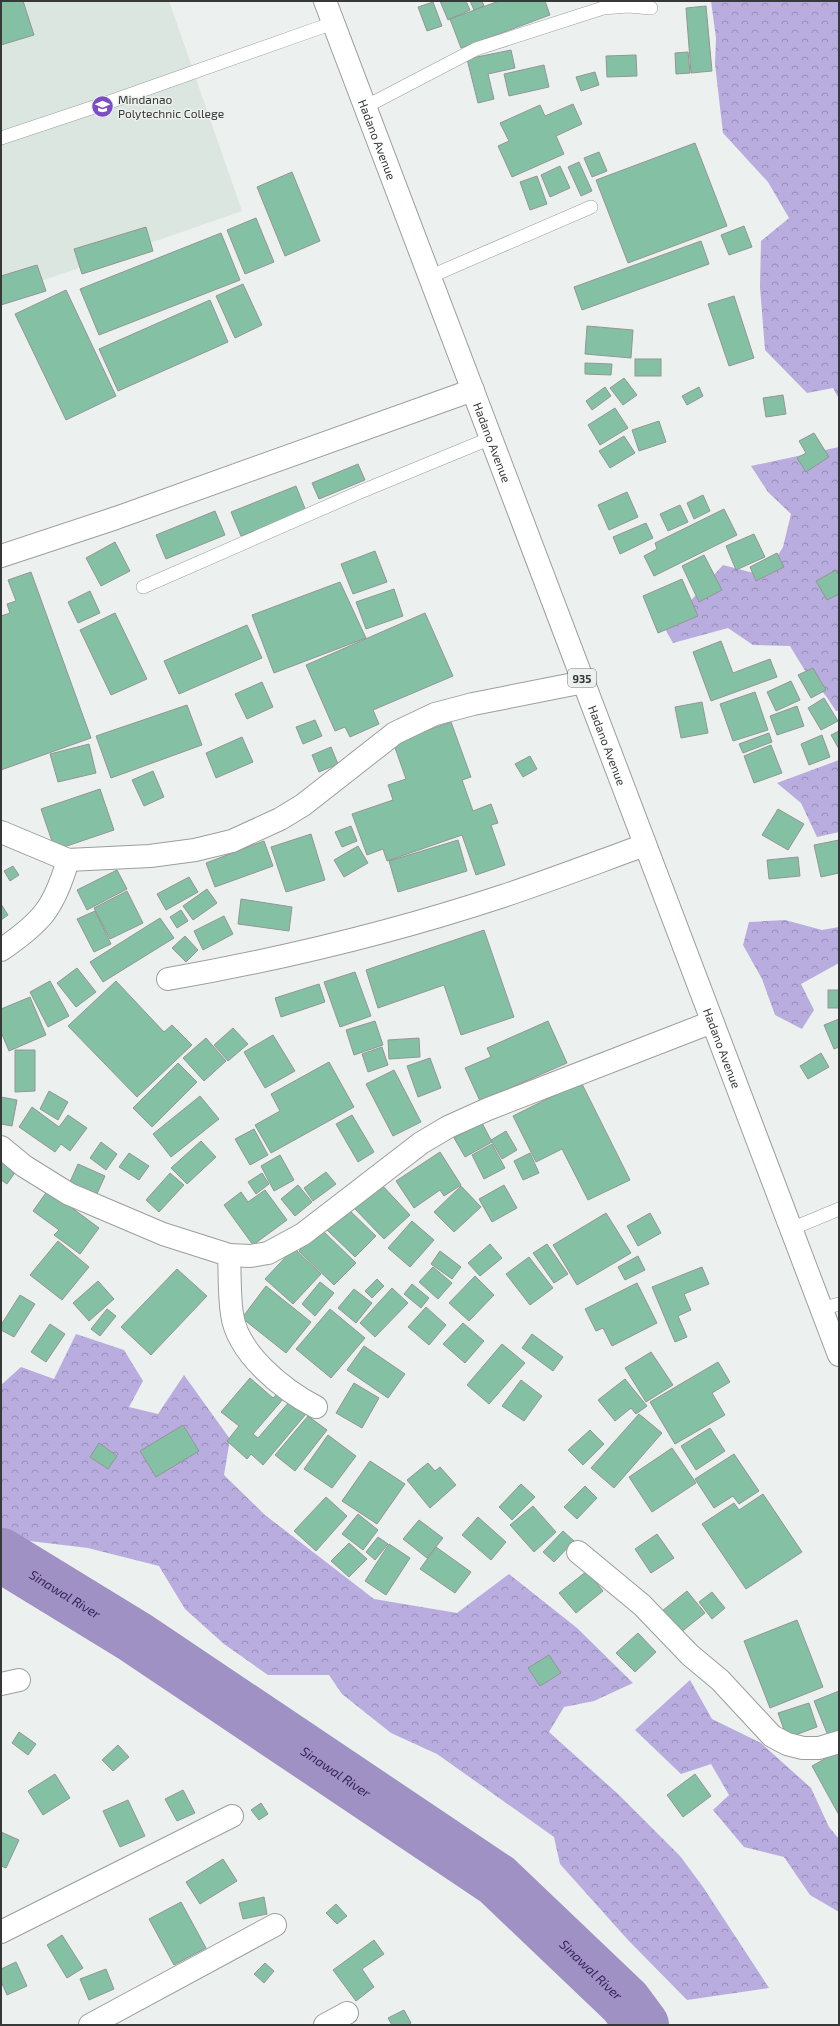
<svg xmlns="http://www.w3.org/2000/svg" width="840" height="2026" font-family="'Exo 2',sans-serif">
<defs>
<pattern id="forest-crowns" width="20" height="18" patternUnits="userSpaceOnUse"><rect width="20" height="18" fill="#b9acdf"/><path d="M2 6a3 3 0 1 1 6 0M12 15a3 3 0 1 1 6 0" fill="none" stroke="#978db6"/></pattern>
</defs>
<rect width="100%" height="100%" fill="#ecf0ee"/>
<polygon fill="#dbe6e1" points="1,1 169,1 242,211 1,295"/>
<g fill="url(#forest-crowns)">
<polygon points="711,1 839,1 839,399 833,388 807,393 765,350 760,287 761,241 789,218 768,182 723,133 715,64 716,38"/>
<polygon points="839,447 839,711 836,711 826,696 807,674 790,646 753,645 728,628 673,643 665,629 723,565 765,576 783,547 791,514 768,492 751,466"/>
<polygon points="839,760 839,832 817,837 801,803 777,783"/>
<polygon points="785,920 822,930 839,927 839,963 801,984 814,1010 802,1029 775,1015 762,979 743,945 749,922"/>
<polygon points="76,1334 124,1350 143,1381 129,1407 158,1414 184,1375 230,1439 224,1475 265,1515 374,1599 457,1613 509,1574 577,1628 633,1683 594,1701 564,1707 549,1732 618,1794 680,1856 703,1887 769,1988 687,2000 628,1940 560,1864 554,1837 437,1754 391,1733 342,1694 329,1675 268,1675 224,1644 185,1609 159,1566 88,1548 13,1539 1,1532 1,1385 21,1367 54,1379"/>
<polygon points="690,1680 712,1719 761,1743 811,1788 829,1827 839,1839 839,1912 810,1895 784,1857 744,1847 713,1810 729,1795 711,1764 681,1774 635,1730"/>
</g>
<g fill="none" stroke-linecap="round" stroke-linejoin="round">
<path stroke="#9f91c3" stroke-width="54" id="s1" d="M 1,1555 L 135,1637 L 497,1880 L 625,2002 L 642,2025"/>
</g>
<g fill="#84c0a4" stroke="#939695">
<polygon points="1,1 23,1 34,35 1,45"/>
<polygon points="440,1 466,1 470,10 448,20"/>
<polygon points="470,1 482,1 484,6 474,10"/>
<polygon points="499,1 545,1 550,15 461,48 450,19"/>
<polygon points="433,2 442,26 427,31 418,7"/>
<polygon points="706,6 712,71 691,73 686,8"/>
<polygon points="511,50 515,68 488,74 494,99 478,103 467,59"/>
<polygon points="688,52 690,73 676,74 675,53"/>
<polygon points="636,55 637,76 607,77 606,56"/>
<polygon points="544,65 549,87 509,96 504,74"/>
<polygon points="595,72 599,85 581,91 576,77"/>
<polygon points="573,104 582,124 556,136 564,154 512,177 498,146 509,141 500,123 540,105 545,116"/>
<polygon points="695,143 727,226 628,263 596,180"/>
<polygon points="599,152 607,171 592,177 584,158"/>
<polygon points="579,162 592,191 581,196 568,167"/>
<polygon points="560,166 570,188 550,197 541,175"/>
<polygon points="292,172 320,241 285,256 257,187"/>
<polygon points="537,176 547,204 530,210 520,182"/>
<polygon points="256,218 274,262 245,274 227,230"/>
<polygon points="744,226 752,247 729,255 721,235"/>
<polygon points="146,227 153,251 82,274 74,249"/>
<polygon points="221,233 240,280 99,335 80,289"/>
<polygon points="701,241 709,264 582,310 574,287"/>
<polygon points="37,265 46,291 1,305 1,276"/>
<polygon points="243,284 262,325 235,338 216,296"/>
<polygon points="66,290 116,396 66,420 15,314"/>
<polygon points="734,296 754,358 729,366 708,304"/>
<polygon points="210,300 228,342 118,391 99,349"/>
<polygon points="587,326 633,330 631,358 585,354"/>
<rect x="635" y="359" width="26" height="17"/>
<polygon points="585,363 612,364 611,375 585,374"/>
<polygon points="624,378 637,395 623,405 610,388"/>
<polygon points="605,387 611,396 592,410 586,401"/>
<polygon points="699,387 703,396 687,405 682,396"/>
<polygon points="783,395 786,414 766,417 763,398"/>
<polygon points="615,408 628,428 600,445 588,425"/>
<polygon points="659,421 666,442 639,451 632,430"/>
<polygon points="814,433 829,457 806,472 797,458 806,453 799,441"/>
<polygon points="624,436 635,453 610,468 599,451"/>
<polygon points="358,464 365,480 319,499 312,483"/>
<polygon points="296,486 306,511 241,536 231,512"/>
<polygon points="627,492 638,517 609,530 598,505"/>
<polygon points="703,495 710,511 694,519 687,503"/>
<polygon points="680,505 688,522 668,531 660,514"/>
<polygon points="724,509 737,535 654,576 644,556 657,549 655,543"/>
<polygon points="215,511 225,535 166,559 156,535"/>
<polygon points="646,523 653,538 620,554 613,537"/>
<polygon points="754,534 765,557 736,570 726,546"/>
<polygon points="115,542 130,571 101,586 86,558"/>
<polygon points="375,551 387,582 353,594 341,564"/>
<polygon points="777,553 784,567 756,581 750,567"/>
<polygon points="704,555 722,590 699,602 682,566"/>
<polygon points="836,570 839,575 839,594 827,600 816,581"/>
<polygon points="31,572 91,738 1,770 1,616 10,613 7,604 16,601 8,580"/>
<polygon points="682,579 698,616 658,633 643,596"/>
<polygon points="340,582 366,638 274,673 252,615"/>
<polygon points="394,589 403,616 366,629 356,602"/>
<polygon points="90,591 100,613 78,623 68,602"/>
<polygon points="115,613 147,679 111,695 80,630"/>
<polygon points="425,613 453,676 373,710 379,724 350,737 345,727 335,731 306,665"/>
<polygon points="247,625 262,658 179,694 164,661"/>
<polygon points="721,641 733,673 770,659 777,677 711,701 693,652"/>
<polygon points="813,668 826,690 811,698 798,675"/>
<polygon points="791,681 800,700 776,711 767,692"/>
<polygon points="262,682 273,707 247,719 235,694"/>
<polygon points="755,692 768,730 733,741 720,704"/>
<polygon points="824,698 838,721 821,730 808,708"/>
<polygon points="702,702 708,733 681,738 675,707"/>
<polygon points="187,705 202,745 111,778 96,736"/>
<polygon points="797,706 804,726 777,735 770,716"/>
<polygon points="315,720 322,736 303,744 296,727"/>
<polygon points="451,722 471,777 462,780 473,811 491,804 498,823 491,825 505,865 476,875 462,835 387,861 383,849 367,855 352,814 393,800 388,785 406,779 393,742"/>
<polygon points="839,731 839,749 831,735"/>
<polygon points="769,733 772,742 743,753 739,744"/>
<polygon points="822,735 830,757 809,765 801,744"/>
<polygon points="242,737 253,762 216,778 206,753"/>
<polygon points="89,744 96,773 58,782 50,754"/>
<polygon points="771,745 782,773 754,783 744,756"/>
<polygon points="331,747 338,764 319,772 312,755"/>
<polygon points="530,756 537,769 523,777 515,764"/>
<polygon points="153,771 164,797 144,806 132,780"/>
<polygon points="100,789 114,830 55,850 41,809"/>
<polygon points="778,809 804,824 788,850 762,835"/>
<polygon points="351,826 357,841 342,847 335,832"/>
<polygon points="311,834 325,880 286,892 271,847"/>
<polygon points="458,840 467,871 398,892 389,861"/>
<polygon points="839,840 839,873 821,877 814,845"/>
<polygon points="264,841 273,866 215,887 206,863"/>
<polygon points="358,846 368,863 344,877 334,860"/>
<polygon points="798,857 800,876 769,879 767,860"/>
<polygon points="13,866 19,875 10,881 4,871"/>
<polygon points="117,870 127,889 87,910 77,890"/>
<polygon points="189,877 198,892 166,910 157,894"/>
<polygon points="207,889 217,903 193,920 183,906"/>
<polygon points="127,891 143,923 110,939 94,908"/>
<polygon points="241,899 292,907 289,931 238,924"/>
<polygon points="1,904 8,915 1,920"/>
<polygon points="181,910 188,921 177,928 170,917"/>
<polygon points="95,911 111,944 94,952 77,919"/>
<polygon points="224,916 233,934 203,950 194,931"/>
<polygon points="160,918 174,938 103,982 90,962"/>
<polygon points="484,930 514,1017 461,1035 444,985 378,1008 366,970"/>
<polygon points="185,936 198,950 186,962 172,948"/>
<polygon points="77,968 96,992 76,1007 57,983"/>
<polygon points="355,972 371,1016 340,1027 324,982"/>
<polygon points="50,981 69,1016 48,1027 30,992"/>
<polygon points="116,981 164,1032 172,1025 192,1045 137,1097 68,1026"/>
<polygon points="319,984 325,1002 281,1017 275,998"/>
<rect x="828" y="990" width="11" height="18"/>
<polygon points="30,997 46,1035 9,1051 1,1032 1,1009"/>
<polygon points="839,1019 839,1047 834,1049 824,1025"/>
<polygon points="375,1021 383,1045 354,1055 346,1030"/>
<polygon points="548,1021 567,1063 480,1101 465,1068 491,1057 487,1048"/>
<polygon points="233,1028 248,1044 228,1061 214,1045"/>
<polygon points="273,1035 295,1071 265,1088 244,1052"/>
<polygon points="206,1038 226,1061 204,1081 183,1058"/>
<polygon points="419,1038 420,1057 389,1059 388,1040"/>
<polygon points="382,1047 388,1065 368,1072 362,1054"/>
<polygon points="15,1050 35,1050 35,1091 15,1092"/>
<polygon points="821,1053 829,1067 808,1079 800,1066"/>
<polygon points="430,1058 441,1088 418,1097 407,1066"/>
<polygon points="329,1062 354,1107 271,1153 255,1125 280,1111 271,1094"/>
<polygon points="178,1063 197,1082 152,1127 133,1108"/>
<polygon points="394,1070 421,1122 393,1136 366,1084"/>
<polygon points="581,1082 630,1180 588,1200 562,1149 536,1162 513,1116"/>
<polygon points="49,1091 68,1102 58,1120 40,1109"/>
<polygon points="200,1096 219,1119 171,1157 153,1134"/>
<polygon points="1,1097 17,1100 12,1126 1,1124"/>
<polygon points="32,1107 59,1127 68,1115 87,1128 70,1151 61,1144 55,1152 19,1127"/>
<polygon points="352,1115 374,1152 358,1162 336,1124"/>
<polygon points="482,1123 492,1142 465,1157 454,1138"/>
<polygon points="254,1129 268,1155 250,1165 235,1139"/>
<polygon points="506,1131 517,1150 502,1159 491,1140"/>
<polygon points="201,1141 216,1157 187,1184 171,1168"/>
<polygon points="101,1142 117,1154 106,1170 90,1158"/>
<polygon points="492,1144 505,1168 484,1179 472,1155"/>
<polygon points="440,1152 461,1185 444,1196 440,1190 414,1208 396,1181"/>
<polygon points="129,1153 149,1166 139,1180 119,1167"/>
<polygon points="530,1153 539,1173 523,1180 514,1161"/>
<polygon points="280,1155 294,1180 274,1191 261,1166"/>
<polygon points="1,1156 18,1168 7,1184 1,1180"/>
<polygon points="78,1164 105,1176 96,1196 69,1184"/>
<polygon points="326,1172 336,1184 313,1201 304,1188"/>
<polygon points="170,1173 184,1185 159,1212 146,1200"/>
<polygon points="262,1173 269,1184 256,1194 248,1182"/>
<polygon points="380,1183 410,1215 384,1239 354,1208"/>
<polygon points="298,1185 312,1202 295,1216 281,1199"/>
<polygon points="504,1185 517,1208 492,1222 479,1199"/>
<polygon points="461,1186 481,1207 454,1232 434,1212"/>
<polygon points="48,1190 99,1228 80,1254 54,1235 59,1230 33,1211"/>
<polygon points="265,1190 287,1220 253,1245 224,1205 241,1192 248,1202"/>
<polygon points="347,1208 376,1236 355,1257 326,1229"/>
<polygon points="606,1213 631,1253 577,1285 553,1245"/>
<polygon points="650,1213 661,1233 638,1246 627,1226"/>
<polygon points="412,1221 434,1240 410,1267 388,1248"/>
<polygon points="320,1228 356,1263 334,1285 299,1251"/>
<polygon points="58,1241 89,1267 62,1300 30,1275"/>
<polygon points="490,1244 502,1258 480,1276 468,1263"/>
<polygon points="547,1244 568,1274 554,1283 533,1253"/>
<polygon points="294,1248 321,1274 293,1304 265,1279"/>
<polygon points="440,1251 461,1267 452,1279 431,1264"/>
<polygon points="638,1256 645,1270 625,1280 618,1267"/>
<polygon points="529,1257 553,1288 530,1305 506,1274"/>
<polygon points="433,1267 452,1283 438,1299 419,1282"/>
<polygon points="702,1267 709,1284 684,1294 691,1310 678,1316 687,1337 675,1342 652,1287"/>
<polygon points="177,1269 207,1296 151,1355 121,1327"/>
<polygon points="475,1276 494,1295 469,1321 449,1303"/>
<polygon points="377,1279 384,1286 372,1298 365,1291"/>
<polygon points="98,1281 114,1299 89,1321 73,1303"/>
<polygon points="320,1282 334,1293 315,1316 302,1304"/>
<polygon points="637,1283 657,1323 612,1346 603,1328 596,1331 585,1309"/>
<polygon points="412,1284 429,1298 421,1308 404,1294"/>
<polygon points="266,1286 311,1322 286,1353 242,1318"/>
<polygon points="392,1288 408,1303 375,1337 360,1323"/>
<polygon points="354,1289 372,1303 356,1323 338,1308"/>
<polygon points="20,1295 35,1304 14,1337 1,1330 1,1325"/>
<polygon points="426,1307 446,1325 429,1345 408,1327"/>
<polygon points="107,1309 116,1316 100,1336 91,1329"/>
<polygon points="330,1309 365,1338 331,1378 296,1349"/>
<polygon points="463,1323 484,1341 465,1363 443,1344"/>
<polygon points="50,1324 65,1334 46,1362 31,1352"/>
<polygon points="532,1334 563,1357 553,1371 522,1348"/>
<polygon points="502,1344 525,1363 489,1404 467,1385"/>
<polygon points="364,1346 405,1374 388,1398 347,1370"/>
<polygon points="651,1352 673,1385 646,1402 625,1368"/>
<polygon points="718,1362 730,1382 712,1393 725,1415 675,1444 650,1402"/>
<polygon points="250,1378 273,1398 278,1393 284,1398 253,1434 258,1438 290,1401 306,1414 263,1465 251,1454 247,1459 227,1441 239,1426 221,1412"/>
<polygon points="625,1379 647,1406 636,1414 631,1408 615,1421 598,1400"/>
<polygon points="521,1380 542,1396 524,1421 502,1406"/>
<polygon points="354,1383 379,1398 362,1428 336,1413"/>
<polygon points="639,1414 662,1433 614,1488 591,1468"/>
<polygon points="308,1416 327,1430 295,1471 275,1455"/>
<polygon points="183,1425 199,1451 156,1477 140,1451"/>
<polygon points="710,1428 725,1451 696,1470 681,1446"/>
<polygon points="590,1430 604,1444 583,1465 568,1450"/>
<polygon points="328,1435 356,1456 332,1488 304,1469"/>
<polygon points="99,1443 117,1456 108,1469 90,1457"/>
<polygon points="672,1448 696,1483 652,1512 629,1477"/>
<polygon points="734,1454 759,1491 739,1504 733,1496 714,1508 695,1479"/>
<polygon points="370,1461 405,1484 377,1524 342,1501"/>
<polygon points="428,1463 435,1471 440,1467 456,1485 430,1508 407,1480"/>
<polygon points="521,1484 535,1497 512,1520 499,1507"/>
<polygon points="585,1486 597,1498 577,1519 564,1507"/>
<polygon points="763,1494 802,1552 746,1589 702,1524 734,1503 739,1510"/>
<polygon points="326,1497 347,1516 316,1551 294,1531"/>
<polygon points="533,1506 556,1532 534,1552 510,1525"/>
<polygon points="358,1514 378,1530 363,1550 342,1534"/>
<polygon points="478,1517 506,1542 491,1560 462,1535"/>
<polygon points="419,1520 443,1538 427,1558 403,1539"/>
<polygon points="563,1531 574,1541 554,1562 543,1552"/>
<polygon points="657,1534 674,1558 651,1573 635,1549"/>
<polygon points="378,1537 388,1544 375,1560 366,1552"/>
<polygon points="349,1543 367,1559 349,1577 331,1561"/>
<polygon points="389,1544 410,1558 386,1595 365,1581"/>
<polygon points="436,1547 471,1572 455,1593 420,1569"/>
<polygon points="587,1571 603,1591 576,1613 559,1593"/>
<polygon points="687,1591 705,1613 675,1637 657,1615"/>
<polygon points="712,1592 725,1608 712,1619 699,1602"/>
<polygon points="797,1620 823,1687 770,1708 744,1641"/>
<polygon points="638,1633 656,1652 635,1672 616,1653"/>
<polygon points="549,1655 561,1673 540,1686 528,1668"/>
<polygon points="839,1691 839,1734 829,1738 814,1701"/>
<polygon points="809,1703 817,1727 787,1738 778,1713"/>
<polygon points="19,1732 36,1744 28,1755 12,1743"/>
<polygon points="118,1745 129,1757 113,1771 102,1760"/>
<polygon points="839,1751 839,1815 812,1766"/>
<polygon points="55,1774 70,1798 43,1815 28,1791"/>
<polygon points="695,1774 711,1796 683,1817 667,1795"/>
<polygon points="183,1790 195,1813 177,1821 165,1799"/>
<polygon points="128,1800 145,1836 120,1847 103,1811"/>
<polygon points="261,1803 268,1814 259,1820 251,1810"/>
<polygon points="1,1832 19,1840 6,1868 1,1866"/>
<polygon points="223,1859 237,1881 200,1904 186,1882"/>
<polygon points="264,1897 267,1914 243,1919 239,1903"/>
<polygon points="181,1902 206,1948 174,1965 149,1919"/>
<polygon points="336,1904 347,1916 337,1924 326,1913"/>
<polygon points="62,1935 83,1968 67,1978 47,1945"/>
<polygon points="374,1940 384,1954 362,1969 374,1987 356,2001 333,1970"/>
<polygon points="16,1962 27,1986 7,1995 1,1981 1,1969"/>
<polygon points="265,1963 274,1971 264,1983 254,1974"/>
<polygon points="106,1969 114,1989 89,2000 80,1979"/>
<polygon points="404,2010 411,2023 407,2025 392,2025 388,2018"/>
</g>
<g fill="none" stroke-linecap="round" stroke-linejoin="round">
<defs>
<g id="service">
<polyline points="365,107 476,49 603,8 628,6 651,8"/>
<polyline points="1,138 115,100 333,23"/>
<polyline points="429,277 591,207"/>
<polyline points="143,587 360,492 491,438"/>
<polyline points="791,1229 839,1209"/>
<polyline points="821,1309 839,1304"/>
</g>
<g id="minor">
<polyline points="1,556 116,518 473,390"/>
<polyline points="1,832 68,860 150,856 195,850 232,841 280,819 303,805 395,733 435,714 473,704 584,682"/>
<path d="M 1,950 C 42,922 54,908 68,860"/>
<path d="M 168,979 C 282,959 394,932 503,896 C 551,880 598,862 645,845"/>
<polyline points="1,1147 24,1166 69,1194 163,1234 229,1255 250,1256 268,1253 303,1234 421,1143 448,1127 488,1109 712,1022"/>
<path d="M 229,1255 C 230,1274 229,1295 232,1314 C 237,1353 283,1390 316,1407"/>
<polyline points="578,1552 642,1605 690,1655 720,1680 772,1736 787,1744 803,1748 819,1748 839,1742"/>
<polyline points="1,1684 19,1680"/>
<polyline points="1,1932 232,1816"/>
<polyline points="90,2025 275,1925"/>
<polyline points="325,2025 347,2013"/>
</g>
<g id="primary">
<path id="s2" d="M 325,1 L 839,1355"/>
</g>
</defs>
<use href="#service" stroke="#9a9e9c" stroke-width="14"/>
<use href="#minor" stroke="#9a9e9c" stroke-width="24"/>
<use href="#primary" stroke="#9a9e9c" stroke-width="24"/>
<use href="#service" stroke="#fff" stroke-width="13"/>
<use href="#minor" stroke="#fff" stroke-width="22"/>
<use href="#primary" stroke="#fff" stroke-width="22"/>
</g>
<defs>
<symbol id="university-disc" viewBox="-11 -11 22 22"><circle r="9.5" fill="#7a4dc6" stroke="#ecf0ee"/><path d="M0-5L7-2L0 1L-7-2ZM-4 1L0 2.5L4 1V4Q0 6-4 4Z" fill="#fff"/></symbol>
</defs>
<g fill-rule="evenodd">
<use href="#university-disc" x="90" y="94" width="25" height="25"/>
</g>
<g text-anchor="middle" dominant-baseline="central" stroke-width="3" stroke-linejoin="round" paint-order="stroke">
<rect fill="#ecf0ee" stroke="#6d706f" stroke-width="1" x="568" y="669" width="28" height="18" rx="3"/>
<g font-size="11" font-weight="bold" fill="#373938">
<text x="582" y="678">935</text>
</g>
<g font-size="12" fill="#373938" stroke="#ecf0ee" text-anchor="start">
<text x="118" y="99">Mindanao<tspan x="118" dy="14">Polytechnic College</tspan></text>
</g>
<g font-size="12" fill="#373938" stroke="#ecf0ee">
<text stroke="none"><textPath href="#s2" startOffset="148">Hadano Avenue</textPath></text>
<text stroke="none"><textPath href="#s2" startOffset="472">Hadano Avenue</textPath></text>
<text stroke="none"><textPath href="#s2" startOffset="796">Hadano Avenue</textPath></text>
<text stroke="none"><textPath href="#s2" startOffset="1120">Hadano Avenue</textPath></text>
</g>
<g font-size="13" font-style="italic" fill="#37215d" stroke="#ecf0ee">
<text stroke="none"><textPath href="#s1" startOffset="75">Sinawal River</textPath></text>
<text stroke="none"><textPath href="#s1" startOffset="399">Sinawal River</textPath></text>
<text stroke="none"><textPath href="#s1" startOffset="723">Sinawal River</textPath></text>
</g>
</g>
<rect width="840" height="2026" fill="none" stroke="#373938" stroke-width="4"/>
</svg>
